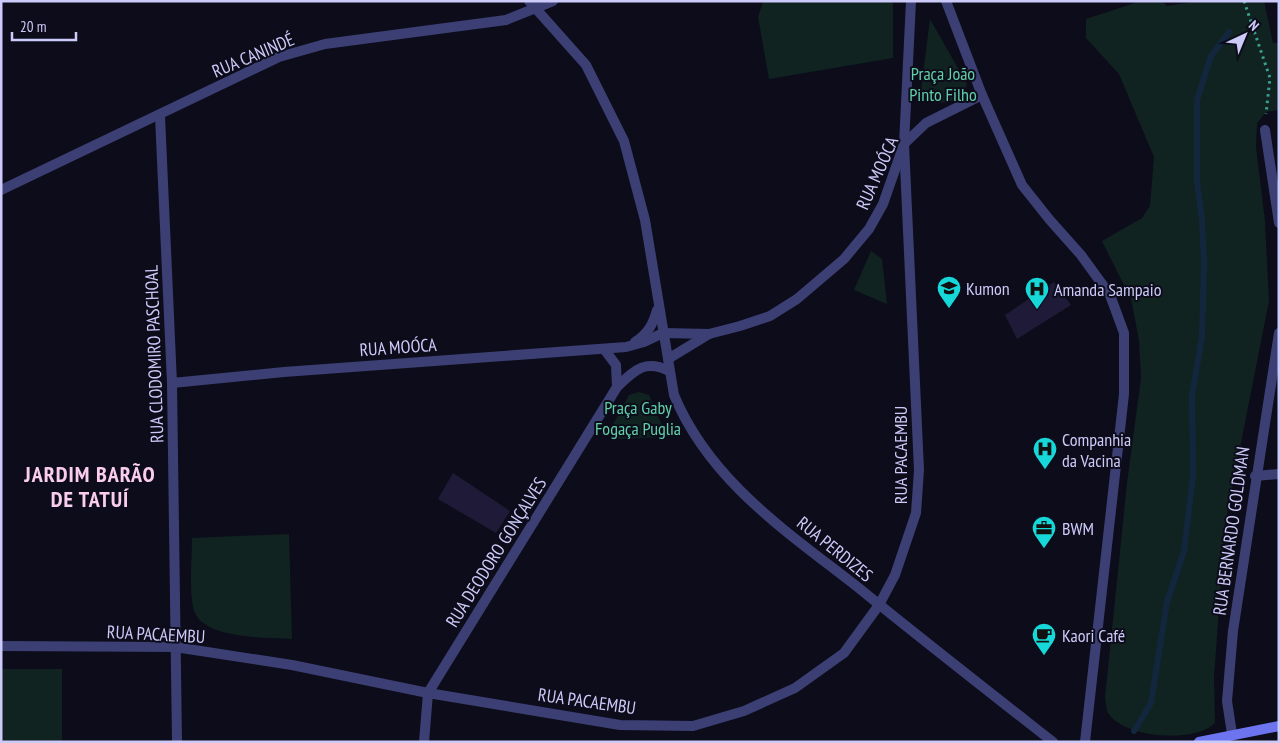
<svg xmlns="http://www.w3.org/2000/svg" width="1280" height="743" font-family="'PT Sans Narrow',sans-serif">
<rect width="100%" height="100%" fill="#0d0c1a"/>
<g fill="#102320">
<polygon points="763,1 893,1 893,58 769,79 758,17"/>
<path d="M 1141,1 L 1162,1 L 1167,6 L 1199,1 L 1264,1 L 1273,43 L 1279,43 L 1279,110 L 1266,112 L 1257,123 L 1256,147 L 1265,221 L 1269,301 L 1225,524 L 1214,677 L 1215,723 C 1196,743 1125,739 1108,713 C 1106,709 1106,702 1105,698 L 1127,483 L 1141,378 L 1139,340 L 1131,299 L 1102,241 L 1142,218 L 1150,206 L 1154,157 L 1119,74 L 1086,38 L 1086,19 Z"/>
<path d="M 930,19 L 967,84 L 962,97 C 946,104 937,105 920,98 Z"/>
<polygon points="871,251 882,259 887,304 854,290"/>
<polygon points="639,392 649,395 667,437 614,439 611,435 611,428 629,395"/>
<path d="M 289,534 L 292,639 C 266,637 199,640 193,607 C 189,585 192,560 192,538 Z"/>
<rect x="1" y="669" width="61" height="72"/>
</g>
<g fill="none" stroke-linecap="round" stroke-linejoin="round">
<polyline stroke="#12273d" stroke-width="6" points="1134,731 1151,703 1167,602 1184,551 1193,477 1192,395 1202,337 1204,263 1202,220 1197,182 1197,100 1211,56 1229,32"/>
</g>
<g fill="#1e1a38">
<polygon points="1054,282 1071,305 1017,339 1005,315"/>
<polygon points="453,473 510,511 496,533 438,499"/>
</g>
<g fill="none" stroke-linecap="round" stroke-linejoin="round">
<polyline stroke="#38a090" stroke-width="3" stroke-dasharray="2.5 4" stroke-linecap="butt" points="1244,1 1270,78 1266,114"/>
<g stroke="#3c3f74" stroke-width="10">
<path d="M 529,1 L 586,65 L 624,141 L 645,220 L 674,395 C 710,482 789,533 860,589 C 924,641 988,691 1053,742"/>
<polyline points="946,1 982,95 1022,185 1049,219 1081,255 1110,295 1124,333 1124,394 1085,742"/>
<polyline points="160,116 172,383 177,742"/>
<polyline points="1265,130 1279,223"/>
<polyline points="1,190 279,57 325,44 506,20 553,1"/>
<path d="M 635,342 C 648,334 653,324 657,310"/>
<polyline points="604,349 616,365 617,387"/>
<polyline points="668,359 709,334"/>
<polyline points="172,383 284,372 626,347 644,342 663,333 709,334 740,326 770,316 797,299 844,259 869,229 883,204 904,144 926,123 982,95"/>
<polyline points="1255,476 1279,474"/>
<polyline points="1,646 175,647 292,665 428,693 620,725 693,726 744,711 795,688 844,653 879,605 895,575 916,513 919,470 904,144 911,1"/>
<polyline points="1232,734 1227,701 1233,631 1279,333"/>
<path d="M 424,742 L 428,693 L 617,387 C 635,370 645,359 669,371"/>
</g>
<polyline stroke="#6c75ef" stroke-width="10" points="1199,742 1279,726"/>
</g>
<defs>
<symbol id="school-pin" viewBox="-11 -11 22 30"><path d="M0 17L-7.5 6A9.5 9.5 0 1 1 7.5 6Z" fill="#17d8d9" stroke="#0d0c1a"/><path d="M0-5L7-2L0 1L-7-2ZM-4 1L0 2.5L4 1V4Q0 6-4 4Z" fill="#111"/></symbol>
<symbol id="hospital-pin" viewBox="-11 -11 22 30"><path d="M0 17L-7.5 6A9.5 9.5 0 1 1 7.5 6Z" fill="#17d8d9" stroke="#0d0c1a"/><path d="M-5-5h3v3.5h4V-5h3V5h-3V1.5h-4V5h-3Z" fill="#111"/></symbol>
<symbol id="office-pin" viewBox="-11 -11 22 30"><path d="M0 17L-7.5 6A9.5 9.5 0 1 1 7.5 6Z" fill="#17d8d9" stroke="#0d0c1a"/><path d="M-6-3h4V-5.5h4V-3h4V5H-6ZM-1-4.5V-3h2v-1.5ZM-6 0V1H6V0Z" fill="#111"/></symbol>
<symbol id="cafe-pin" viewBox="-11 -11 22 30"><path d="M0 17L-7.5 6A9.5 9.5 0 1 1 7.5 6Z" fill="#17d8d9" stroke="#0d0c1a"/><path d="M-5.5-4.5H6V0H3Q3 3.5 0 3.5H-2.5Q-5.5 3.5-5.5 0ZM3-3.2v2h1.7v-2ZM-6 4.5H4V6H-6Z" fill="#111"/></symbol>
</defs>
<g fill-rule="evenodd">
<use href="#school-pin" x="935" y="274" width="28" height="38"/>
<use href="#hospital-pin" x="1023" y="275" width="28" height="38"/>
<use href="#hospital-pin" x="1031" y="435" width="28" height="38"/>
<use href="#office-pin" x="1030" y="514" width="28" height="38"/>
<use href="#cafe-pin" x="1030" y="621" width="28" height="38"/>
</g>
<g text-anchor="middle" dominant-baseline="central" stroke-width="4" stroke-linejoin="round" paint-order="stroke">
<g font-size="18" fill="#cbcaf9" stroke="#0d0c1a">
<text transform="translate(253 55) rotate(-23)">RUA CANINDÉ</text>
<text transform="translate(877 173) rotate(-66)">RUA MOÓCA</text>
<text transform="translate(398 347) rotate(-4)">RUA MOÓCA</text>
<text transform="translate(154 354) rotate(-92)">RUA CLODOMIRO PASCHOAL</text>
<text transform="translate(900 455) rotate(-90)">RUA PACAEMBU</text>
<text transform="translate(1231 531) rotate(-82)">RUA BERNARDO GOLDMAN</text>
<text transform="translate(835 549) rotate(39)">RUA PERDIZES</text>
<text transform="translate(496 552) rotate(-58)">RUA DEODORO GONÇALVES</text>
<text transform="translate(156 634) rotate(3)">RUA PACAEMBU</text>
<text transform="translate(587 701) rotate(8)">RUA PACAEMBU</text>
</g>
<g font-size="18" fill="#60d0a9" stroke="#0d0c1a">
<text x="943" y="73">Praça João<tspan x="943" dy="21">Pinto Filho</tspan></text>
<text x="638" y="407">Praça Gaby<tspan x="638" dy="21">Fogaça Puglia</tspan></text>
</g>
<g font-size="18" fill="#cbcaf9" stroke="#0d0c1a" text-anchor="start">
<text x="966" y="288">Kumon</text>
<text x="1054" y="289">Amanda Sampaio</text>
<text x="1062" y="439">Companhia<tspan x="1062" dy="21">da Vacina</tspan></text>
<text x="1062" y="528">BWM</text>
<text x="1062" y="635">Kaori Café</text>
</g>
<g font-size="22" font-weight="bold" letter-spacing="1" fill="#facced" stroke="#0d0c1a">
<text x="90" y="474">JARDIM BARÃO<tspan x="90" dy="25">DE TATUÍ</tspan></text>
</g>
</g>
<rect width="1280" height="743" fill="none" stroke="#cbcaf9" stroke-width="5"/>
<g transform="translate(1245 35) rotate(44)" stroke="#0d0c1a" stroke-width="4" paint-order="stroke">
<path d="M0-4L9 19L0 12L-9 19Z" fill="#cbcaf9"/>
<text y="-8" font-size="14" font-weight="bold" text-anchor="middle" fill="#cbcaf9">N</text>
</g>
<path d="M12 32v8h64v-8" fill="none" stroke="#cbcaf9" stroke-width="2.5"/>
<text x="20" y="32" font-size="15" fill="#cbcaf9" stroke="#0d0c1a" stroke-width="4" paint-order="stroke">20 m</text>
</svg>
